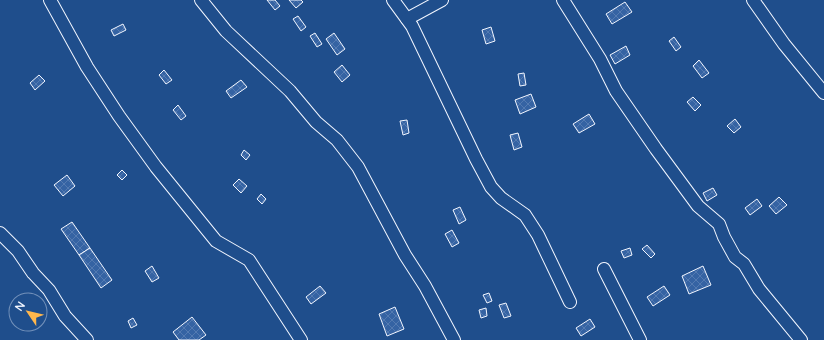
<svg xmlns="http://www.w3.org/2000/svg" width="824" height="340" font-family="Lato,sans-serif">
<defs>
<pattern id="building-cross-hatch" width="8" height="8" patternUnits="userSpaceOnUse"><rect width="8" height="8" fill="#3563a3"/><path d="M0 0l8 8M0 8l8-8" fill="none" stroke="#537ab1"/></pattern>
</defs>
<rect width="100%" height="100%" fill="#1f4e8c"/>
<g fill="url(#building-cross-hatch)" stroke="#f2f6ff">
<polygon points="267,0 275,0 280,6 275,10"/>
<polygon points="289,0 301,0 303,2 296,8"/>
<polygon points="625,2 632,12 612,24 606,14"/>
<polygon points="298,16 306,27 301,31 293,19"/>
<polygon points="123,24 126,30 114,36 111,30"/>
<polygon points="491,27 495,41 486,44 482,30"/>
<polygon points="315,33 322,44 317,47 310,36"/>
<polygon points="334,33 345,49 337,55 326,39"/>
<polygon points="674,37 681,47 676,51 669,41"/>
<polygon points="626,46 630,55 615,64 610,55"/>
<polygon points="699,60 709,73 702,78 693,66"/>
<polygon points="342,65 350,75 342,82 334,72"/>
<polygon points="164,70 172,80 166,84 159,75"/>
<polygon points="524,73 526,85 520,86 518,74"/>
<polygon points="39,75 45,81 35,90 30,83"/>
<polygon points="241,80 247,87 231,98 226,91"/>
<polygon points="531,94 536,107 520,114 515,100"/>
<polygon points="693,97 701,105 695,111 687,102"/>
<polygon points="178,105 186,116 181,120 173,110"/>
<polygon points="589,114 595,124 579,133 573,124"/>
<polygon points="735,119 741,127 734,133 727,126"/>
<polygon points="407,120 409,133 403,135 400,121"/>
<polygon points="518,133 522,147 514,150 510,135"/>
<polygon points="244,150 250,155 246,160 241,155"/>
<polygon points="122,170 127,175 122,180 117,175"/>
<polygon points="67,175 75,186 63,196 54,185"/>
<polygon points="239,179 247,186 241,193 233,185"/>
<polygon points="713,188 717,195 707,201 703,193"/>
<polygon points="261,194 266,199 262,204 257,199"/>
<polygon points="779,197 787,205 776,214 769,206"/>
<polygon points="757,199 762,206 750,215 745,208"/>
<polygon points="460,207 466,220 459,224 453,210"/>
<polygon points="72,222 90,248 79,255 61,229"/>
<polygon points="452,230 459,243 452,247 445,234"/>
<polygon points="647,245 655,254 651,258 642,249"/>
<polygon points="90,248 112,280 101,288 79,255"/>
<polygon points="630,248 632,255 624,258 621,251"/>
<polygon points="152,266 159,278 152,282 145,271"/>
<polygon points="703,266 711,285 689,294 682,276"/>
<polygon points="320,286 326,293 311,304 306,297"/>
<polygon points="664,286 670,295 653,306 647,297"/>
<polygon points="489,293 492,301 487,303 483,295"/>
<polygon points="506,303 511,316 504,318 499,305"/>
<polygon points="395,307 404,329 387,336 379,314"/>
<polygon points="486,308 487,316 481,318 479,310"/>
<polygon points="192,317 206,335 199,340 179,340 173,332"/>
<polygon points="133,318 137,325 131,328 128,321"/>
<polygon points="590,319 595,327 581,336 576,328"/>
</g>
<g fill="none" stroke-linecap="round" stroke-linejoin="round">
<defs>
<g id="minor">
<polyline points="50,0 87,67 119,116 156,167 216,241 249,260 301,340"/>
<polyline points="201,0 226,31 290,91 316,122 337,140 358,167 405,255 425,286 454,340"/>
<polyline points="393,0 412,26 476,159 491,187 501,198 525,215 538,235 570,302"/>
<polyline points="563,0 600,59 616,91 656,149 698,206 719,224 724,237 735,257 744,264 759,289 801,340"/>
<polyline points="753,0 784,44 824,93"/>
<polyline points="407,19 442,0"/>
<polyline points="0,233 18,251 33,273 49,290 65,316 87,340"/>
<polyline points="604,269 640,340"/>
</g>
</defs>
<use href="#minor" stroke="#f2f6ff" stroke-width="14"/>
<use href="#minor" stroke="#1f4e8c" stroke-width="12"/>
</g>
<g transform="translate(28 312) rotate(305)"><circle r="19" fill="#1f4e8c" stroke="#7391ba"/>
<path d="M0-3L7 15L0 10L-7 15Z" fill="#ffb74d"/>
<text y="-6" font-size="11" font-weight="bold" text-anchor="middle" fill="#f2f6ff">N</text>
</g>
</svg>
